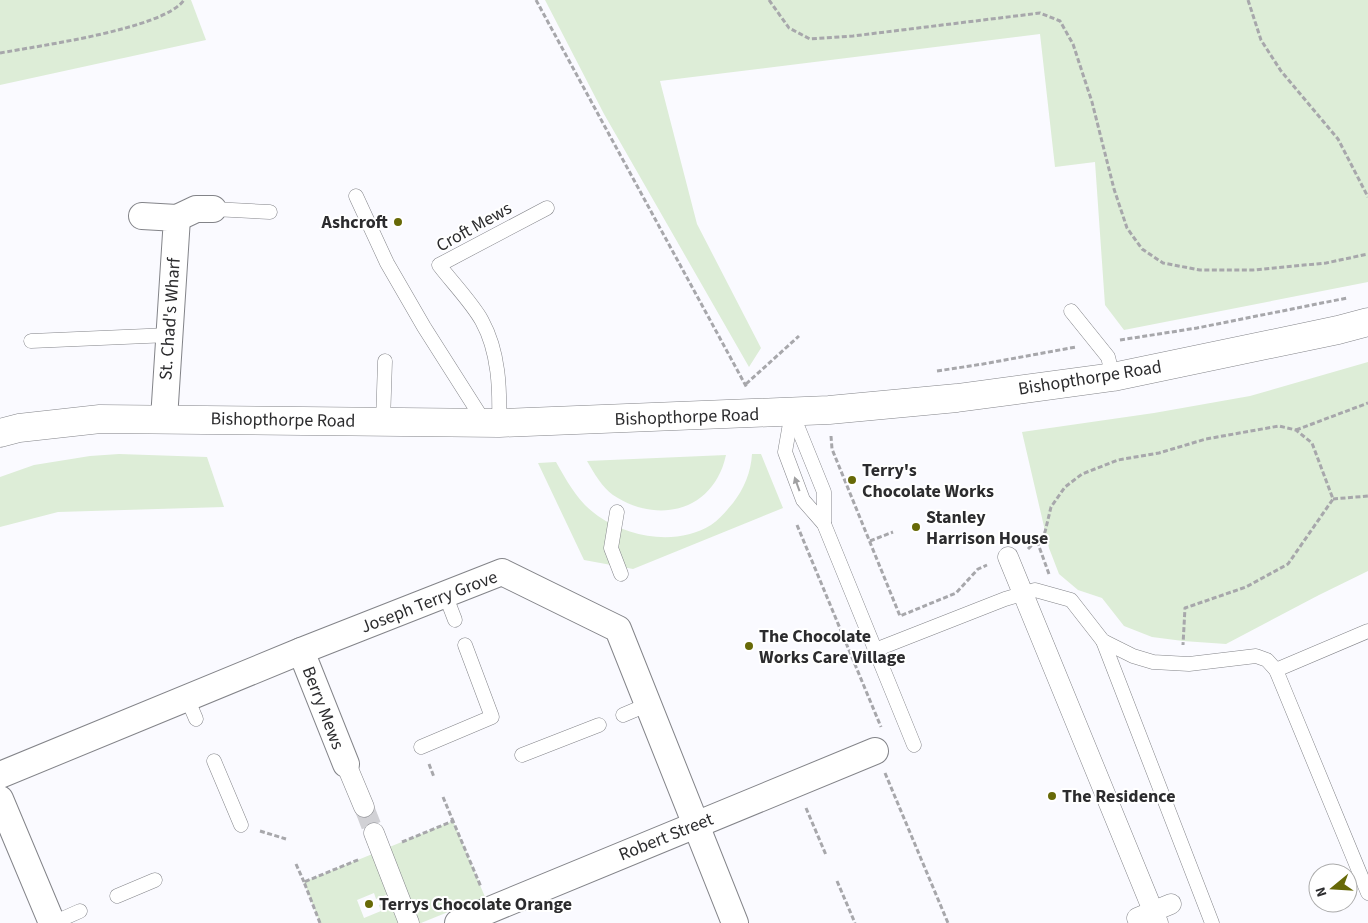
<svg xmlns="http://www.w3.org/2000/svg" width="1368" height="923" font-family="'Source Sans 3',sans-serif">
<rect width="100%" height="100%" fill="#fafaff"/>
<g fill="#ddedd7" fill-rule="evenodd">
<polygon points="0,0 191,0 206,40 0,85"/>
<polygon points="545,0 1368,0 1368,282 1124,330 1105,305 1095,162 1055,167 1040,34 660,81 697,224 761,348 749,367 604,114"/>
<polygon points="1368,362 1368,571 1319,595 1226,644 1183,641 1152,637 1124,626 1102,598 1078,590 1059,574 1049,548 1022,432 1154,413 1250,396"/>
<polygon points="119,454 207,457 224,507 58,512 0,527 0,477 34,465 90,456"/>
<path d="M 752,454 L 761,454 L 783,508 L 633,569 L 584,560 L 538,463 L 556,462 C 568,483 578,502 598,516 C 630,538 677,546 711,525 C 720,519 726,511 733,503 C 744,489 751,472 752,454 Z"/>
<path d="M 726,455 C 714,511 658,525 613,495 C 602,487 594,473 587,461 Z"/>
<path d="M 453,821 L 485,897 L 421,923 L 320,923 L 304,882 ZM 396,891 L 399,897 L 379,905 L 381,911 L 364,918 L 357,900 L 374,893 L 376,899 Z"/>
</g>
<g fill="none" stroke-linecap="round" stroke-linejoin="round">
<polyline stroke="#d1d1d5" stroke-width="20" stroke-dasharray="20 10" stroke-linecap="butt" points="364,807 374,833"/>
<defs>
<g id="service">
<polyline points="356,196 387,263 424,327 485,423"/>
<polyline points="213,209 270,212"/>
<polyline points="1071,311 1108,357 1113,377"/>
<polyline points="31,341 170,335"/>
<polyline points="792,412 785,452 803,500 824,524 914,745"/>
<polyline points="792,413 824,492 824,524"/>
<polyline points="383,422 385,361"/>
<path d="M 499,423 C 500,389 499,352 482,321 C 473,304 451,281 439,265 L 547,208"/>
<polyline points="617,512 611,548 621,574"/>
<polyline points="445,594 455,620"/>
<polyline points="1103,641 1212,923"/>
<polyline points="875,650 1005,599 1035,590 1071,600 1103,641 1133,656 1153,662 1189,664 1256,656 1267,660 1276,670 1368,893"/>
<polyline points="1276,670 1368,631"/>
<polyline points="187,698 196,719"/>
<polyline points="623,715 649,704"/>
<polyline points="421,747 492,717 465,645"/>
<polyline points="522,755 599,725"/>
<polyline points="214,761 241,825"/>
<polyline points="117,896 155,880"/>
<polyline points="53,923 80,911"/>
</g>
<g id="pedestrian">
<polyline points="1008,557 1158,923"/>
<polyline points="346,764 364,807"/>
<polyline points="374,833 409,923"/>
<polyline points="1137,918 1171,904"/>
</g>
<g id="minor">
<polyline points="142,216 177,218 164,419"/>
<polyline points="177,218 196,209 213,209"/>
<polyline points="301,651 346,764"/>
<polyline points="0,775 301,651 502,572 618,629 735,923"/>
<polyline points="0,799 52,923"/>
<polyline points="458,923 875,751"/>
</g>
<polyline id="tertiary" points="0,433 19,428 100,419 499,423 829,410 957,398 1113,377 1338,330 1368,322"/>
</defs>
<use href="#service" stroke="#838489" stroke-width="15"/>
<use href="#pedestrian" stroke="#838489" stroke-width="21"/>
<use href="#minor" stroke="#838489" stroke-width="28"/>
<use href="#tertiary" stroke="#838489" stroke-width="29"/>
<g stroke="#a7a7ab" stroke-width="3" stroke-dasharray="5 2.5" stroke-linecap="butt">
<polyline points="536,0 747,388"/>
<polyline points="769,0 789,28 810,39 853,36 1040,13 1060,21 1073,44 1092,102 1114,189 1127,228 1142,249 1163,263 1200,270 1253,270 1326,263 1368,254"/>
<polyline points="1248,0 1261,40 1281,71 1338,139 1368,197"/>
<path d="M 0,53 C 37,46 164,29 184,0"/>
<polyline points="1120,340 1197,328 1347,298"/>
<polyline points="937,371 983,364 1076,347"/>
<polyline points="746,384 799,336"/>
<polyline points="1296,430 1368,403"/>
<polyline points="831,436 832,449 900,616 956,593 978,569 987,565"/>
<polyline points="1333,499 1368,496"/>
<polyline points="797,525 881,727"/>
<polyline points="870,541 893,532"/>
<polyline points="1037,541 1049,574"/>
<polyline points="1028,549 1045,532 1051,507 1065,487 1082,474 1118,460 1159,453 1206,439 1279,426 1296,430 1312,443 1333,499 1288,564 1246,587 1185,608 1183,645"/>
<polyline points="429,764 434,777"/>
<polyline points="885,773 948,923"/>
<polyline points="443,797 453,821"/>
<polyline points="806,808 826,855"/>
<polyline points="260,831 286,839"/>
<polyline points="402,842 453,821 481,887"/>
<polyline points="296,864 304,882"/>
<polyline points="837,881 855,923"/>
<polyline points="320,923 304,882 360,859"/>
</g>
<use href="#service" stroke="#fff" stroke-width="14"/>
<use href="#pedestrian" stroke="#fff" stroke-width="20"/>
<use href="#minor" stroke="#fff" stroke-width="26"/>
<use href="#tertiary" stroke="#fff" stroke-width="28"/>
</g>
<defs><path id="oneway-solid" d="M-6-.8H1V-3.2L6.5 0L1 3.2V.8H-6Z" transform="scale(1.25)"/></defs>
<use fill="#a0a0a1" href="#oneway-solid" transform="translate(797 484) rotate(-110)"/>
<g fill="#676907" stroke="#fff" stroke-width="2">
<circle cx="398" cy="222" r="5"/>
<circle cx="852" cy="480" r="5"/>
<circle cx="916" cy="527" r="5"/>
<circle cx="749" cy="646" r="5"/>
<circle cx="1052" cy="796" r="5"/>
<circle cx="369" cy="904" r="5"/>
</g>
<g text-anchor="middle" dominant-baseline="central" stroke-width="4" stroke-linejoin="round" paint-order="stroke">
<g font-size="18" font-weight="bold" fill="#2c2c2e" stroke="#fff" text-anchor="start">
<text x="388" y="222" text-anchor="end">Ashcroft</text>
<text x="862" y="470">Terry's<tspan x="862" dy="21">Chocolate Works</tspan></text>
<text x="926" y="517">Stanley<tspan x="926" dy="21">Harrison House</tspan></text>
<text x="759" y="636">The Chocolate<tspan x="759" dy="21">Works Care Village</tspan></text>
<text x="1062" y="796">The Residence</text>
<text x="379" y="904">Terrys Chocolate Orange</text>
</g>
<g font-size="18" fill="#2c2c2e" stroke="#fff">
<text transform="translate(474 227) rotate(-29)">Croft Mews</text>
<text transform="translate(170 319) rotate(-86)">St. Chad's Wharf</text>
<text transform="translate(1090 378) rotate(-9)">Bishopthorpe Road</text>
<text transform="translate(687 417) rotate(-2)">Bishopthorpe Road</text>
<text transform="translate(283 420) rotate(1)">Bishopthorpe Road</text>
<text transform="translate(429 602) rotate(-21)">Joseph Terry Grove</text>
<text transform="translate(323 708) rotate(69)">Berry Mews</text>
<text transform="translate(666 837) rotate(-22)">Robert Street</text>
</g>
</g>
<g transform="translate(1333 888) rotate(252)"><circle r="24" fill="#ffffff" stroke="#ababab"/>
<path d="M0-4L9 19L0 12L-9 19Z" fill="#676907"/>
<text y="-8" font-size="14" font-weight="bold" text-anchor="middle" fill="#2c2c2e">N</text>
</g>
</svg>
